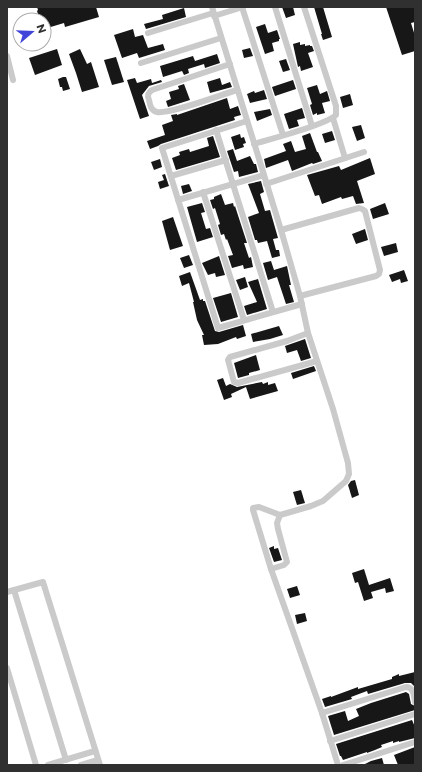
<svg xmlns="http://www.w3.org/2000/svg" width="422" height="772" font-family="Montserrat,sans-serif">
<rect width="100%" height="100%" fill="#fff"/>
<g fill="#171717">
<polygon points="37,7 96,7 99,17 65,27 64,23 44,29 44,20 42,20 41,16 39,17 37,11 38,10"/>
<polygon points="282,7 293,7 295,15 286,18"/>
<polygon points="314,7 323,7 332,37 323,40 321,34 322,34"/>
<polygon points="386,7 415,7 415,22 411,23 415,36 415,51 402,55"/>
<polygon points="184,8 186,17 146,29 144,24 163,19 162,15"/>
<polygon points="265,24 268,33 277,30 280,39 279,39 279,41 272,43 274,51 265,54 256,27"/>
<polygon points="133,29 135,37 143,35 148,48 163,44 165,50 139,58 137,53 122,58 114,35"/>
<polygon points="300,42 300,45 305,44 305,46 310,45 310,46 312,46 314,51 308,53 313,67 301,71 300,66 298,67 293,44"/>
<polygon points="250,48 253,56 244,58 242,50"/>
<polygon points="57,49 62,65 35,75 29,58"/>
<polygon points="80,49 87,64 91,62 99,87 82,92 76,73 69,54"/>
<polygon points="217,54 220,63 205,68 204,64 188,69 189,73 184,75 182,71 163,77 160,66 193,56 195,61"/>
<polygon points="116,57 124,82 112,85 104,60"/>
<polygon points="286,59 290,70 283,72 279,61"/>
<polygon points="63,77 66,77 70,89 63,91 62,87 60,87 58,79"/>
<polygon points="135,78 137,83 151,79 152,83 161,80 162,82 149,86 142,95 149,116 140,119 127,80"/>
<polygon points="220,78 222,85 230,82 232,87 210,93 207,82"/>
<polygon points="293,80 296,89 275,96 272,87"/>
<polygon points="184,84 190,100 168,107 166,101 171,99 169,92 179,89 178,86"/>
<polygon points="317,85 320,94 327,91 330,101 322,103 325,113 317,115 317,113 313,115 310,105 312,104 307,88"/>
<polygon points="264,90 267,99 250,103 247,94 254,91 255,93"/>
<polygon points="350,94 353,105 343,108 340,97"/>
<polygon points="227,98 230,109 238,106 241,115 234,117 235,120 161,144 158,146 150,149 147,141 165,135 162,125 173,121 171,115 177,114 177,115"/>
<polygon points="302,108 305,118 297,120 299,126 289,129 284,114"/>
<polygon points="270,109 272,115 257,121 254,112"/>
<polygon points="361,125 365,138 357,141 352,127"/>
<polygon points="332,131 335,140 325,143 322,134"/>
<polygon points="310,133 317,152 318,152 322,161 313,164 312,163 292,171 288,160 266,168 264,159 286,151 283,144 291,141 295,152 306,149 302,136"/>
<polygon points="240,134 241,138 244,137 246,143 243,144 244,147 235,150 231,137"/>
<polygon points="213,136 220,157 176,170 172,158 180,155 179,152 189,149 190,152 209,146 207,138"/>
<polygon points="233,149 237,161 250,156 254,164 256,164 258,172 239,177 238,171 234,172 227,151"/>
<polygon points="370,158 375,174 357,181 364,203 356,204 353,196 342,199 341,197 322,204 319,195 315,196 307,175 339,166 341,170"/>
<polygon points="160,159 162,167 154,170 151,162"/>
<polygon points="165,174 169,186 160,189 158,182 164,180 162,175"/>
<polygon points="261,181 264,192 260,194 265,211 270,210 278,238 273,239 276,250 279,250 280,256 272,258 267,241 258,243 257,240 255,240 248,217 259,213 248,184"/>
<polygon points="189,184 192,191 183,194 181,186"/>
<polygon points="221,194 225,205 233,203 234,207 235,206 247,243 244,243 249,258 251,257 253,267 244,269 243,265 232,268 228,256 233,255 227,239 226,240 224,234 221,235 218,225 220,224 215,208 213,209 210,200 214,199 214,197"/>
<polygon points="202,203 205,212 201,213 206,229 210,228 213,237 197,242 187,207"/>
<polygon points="385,203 389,214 373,219 370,209"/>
<polygon points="173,217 183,246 170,250 162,221"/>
<polygon points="365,229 368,240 356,244 352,234"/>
<polygon points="396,243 398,252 384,256 381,247"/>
<polygon points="189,255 193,265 184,268 180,258"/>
<polygon points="219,256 225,275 216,277 215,273 208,275 202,263"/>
<polygon points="271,261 274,270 287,266 291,285 289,285 294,302 286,304 277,277 268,280 263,263"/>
<polygon points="404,270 408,281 401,283 400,279 392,282 389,275"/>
<polygon points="190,272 200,300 203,299 203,301 205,301 215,331 219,332 243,325 246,336 237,339 236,337 218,344 204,345 202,335 204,335 197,320 193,302 194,302 189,283 182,286 179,276"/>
<polygon points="245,277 248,287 240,290 236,280"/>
<polygon points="258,279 267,309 247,315 244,306 257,302 248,282"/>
<polygon points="231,293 238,317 221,322 213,298"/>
<polygon points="279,326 283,335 270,339 253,342 251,334"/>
<polygon points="305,339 311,358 301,361 297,350 287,353 285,346"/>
<polygon points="256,355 260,370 249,373 249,375 238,378 234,363"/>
<polygon points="314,366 316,371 293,379 291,373"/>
<polygon points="223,378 226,386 230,384 237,387 262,382 263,384 268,382 268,385 275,383 278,391 250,399 246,387 231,394 232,397 224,400 217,380"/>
<polygon points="355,480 359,495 352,498 348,485 351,481"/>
<polygon points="301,490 305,503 297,505 293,492"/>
<polygon points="274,546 274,549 278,548 282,560 274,562 269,548"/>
<polygon points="364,569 369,585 390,578 394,591 386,593 385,588 371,592 373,598 364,601 358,582 355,583 352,573"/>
<polygon points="297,586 300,595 290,598 287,589"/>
<polygon points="305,613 307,621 297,624 295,615"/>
<polygon points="415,672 415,687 411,683 405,683 368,694 367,691 351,697 352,699 325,707 322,699 331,696 331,697 358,687 358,689 392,679 392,677 399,674 399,676"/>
<polygon points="406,692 409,694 411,704 415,706 415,710 334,735 328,716 345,711 348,721 359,716 356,709 371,703"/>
<polygon points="412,720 415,727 415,738 399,742 399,741 393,743 393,741 381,745 382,747 375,750 367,753 367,752 343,760 341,756 340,756 336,744"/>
<polygon points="415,747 415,765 398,765 394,755"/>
<polygon points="382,758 384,765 365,765 365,764 371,761"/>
</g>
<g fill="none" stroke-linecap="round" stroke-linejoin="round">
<g stroke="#cacaca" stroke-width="6">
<polyline points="212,7 281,230 300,296 308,333 333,409 348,463 349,474 346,481 323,501 311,506 280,515 277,523 278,529 287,562 284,565 271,569"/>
<polyline points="242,7 283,135"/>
<polyline points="275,7 312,126"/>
<polyline points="214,16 243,7"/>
<polyline points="148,33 213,13"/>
<polyline points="7,56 13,80"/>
<polyline points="141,63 221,38"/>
<path d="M 230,64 L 152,90 C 148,93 147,95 149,100 C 150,105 151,111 157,112 C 168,115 223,94 237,90"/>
<polyline points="333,118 345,158"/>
<polyline points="247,121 162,148 218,328 302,304"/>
<polyline points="216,130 273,312"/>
<path d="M 254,144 C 270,139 326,125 336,115 L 336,106 L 304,7"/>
<polyline points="171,176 226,160"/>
<polyline points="266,184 364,152"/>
<polyline points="203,192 244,320"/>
<polyline points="178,200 264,175"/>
<polyline points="281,230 359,208 362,209 365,211 380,270 379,274 376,276 300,296"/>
<polyline points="308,333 287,341 230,357 228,360 234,382 238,383 317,361"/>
<polyline points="280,515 259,507 253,508 253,510 271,569 322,713 338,765"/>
<polyline points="14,590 66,760"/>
<polyline points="7,592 43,582 100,765"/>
<polyline points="7,668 36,765"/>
<path d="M 322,713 L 406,687 C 414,687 414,696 415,702"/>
<polyline points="330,741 415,714"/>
<polyline points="48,765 95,751"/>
<polyline points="81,765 98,760"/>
<polyline points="343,765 415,742"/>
</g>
</g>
<rect width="422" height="772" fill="none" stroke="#303030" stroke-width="16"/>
<g transform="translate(32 32) rotate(71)"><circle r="19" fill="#ffffff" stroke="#acacac"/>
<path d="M0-3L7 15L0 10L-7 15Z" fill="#4146d9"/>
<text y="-6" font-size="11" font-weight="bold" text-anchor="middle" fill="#303030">N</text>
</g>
</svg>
